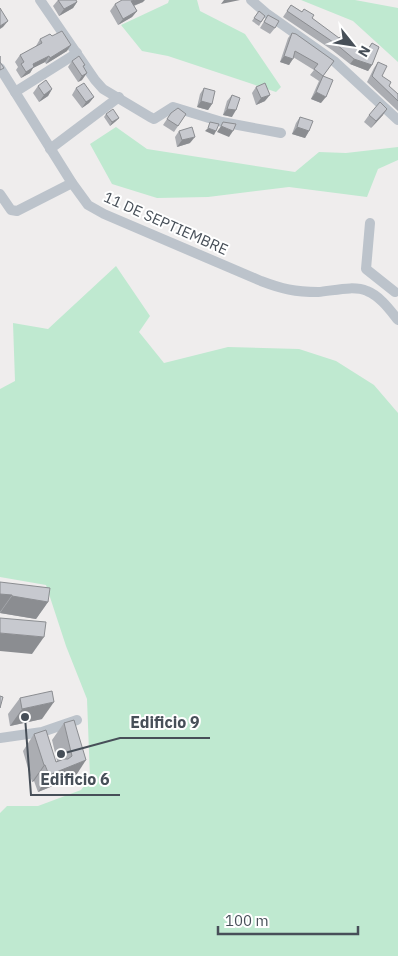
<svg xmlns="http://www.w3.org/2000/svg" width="398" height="956" font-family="'IBM Plex Sans',sans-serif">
<rect width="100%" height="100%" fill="#efeded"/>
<g fill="#bfe9d0">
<polygon points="169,0 197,0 200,11 245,34 281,87 276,92 168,56 142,51 121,25 168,3"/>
<polygon points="301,0 355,0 398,8 398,62 353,21"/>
<polygon points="116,127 147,149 295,172 319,152 346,153 398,147 398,160 378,169 367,197 289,187 208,197 157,198 112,184 90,144"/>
<polygon points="116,266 150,316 139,332 164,363 228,347 299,349 336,361 374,385 398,413 398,956 0,956 0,813 7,806 38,806 81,790 90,778 87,699 66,646 46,585 0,577 0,389 15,381 13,323 48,329"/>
</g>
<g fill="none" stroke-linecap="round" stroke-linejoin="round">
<g stroke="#bcc3cb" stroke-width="10">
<polyline points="40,0 95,80 103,89 150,117 154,119 173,107 222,122 281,133"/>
<polyline points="251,0 266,13 334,61 398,120"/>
<path d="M 0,68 L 72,183 L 88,205 L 104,214 L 261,281 C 282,289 295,292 318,292 C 333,291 353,285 367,291 C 380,296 390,310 398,320"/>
<polyline points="15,92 77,53"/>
<polyline points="50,149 119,97"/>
<polyline points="0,194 11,210 17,211 72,183"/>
<polyline points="370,223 366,269 395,292"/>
<polyline points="0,738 42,732 77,720"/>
</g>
</g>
<g fill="#abadb2">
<polygon points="58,0 77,2 73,8 59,16 53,6"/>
<polygon points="143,2 134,6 137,11 132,17 118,25 110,11 115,4"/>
<polygon points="291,5 312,18 346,46 366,51 372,43 372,65 368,71 350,64 332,50 283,17"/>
<polygon points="259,11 265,16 259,26 252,21"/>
<polygon points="268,15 275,28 270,34 260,28"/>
<polygon points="292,33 334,61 323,76 321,103 311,99 319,81 310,75 314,70 293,57 289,65 280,62 288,38"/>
<polygon points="52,36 67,51 46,64 45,62 33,68 30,73 21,78 16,70 18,67 15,62 20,55 36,47 36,46 40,39"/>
<polygon points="72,61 84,67 82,80 78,82 68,67"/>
<polygon points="378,62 382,76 389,86 398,94 398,111 367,82 374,68"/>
<polygon points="38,86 52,89 48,96 39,102 33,93"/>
<polygon points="256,87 265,101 256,105 252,93"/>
<polygon points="76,88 94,97 89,103 82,108 72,95"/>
<polygon points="204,88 212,104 208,110 197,107 200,94"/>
<polygon points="232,95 232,117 223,115 227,101"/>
<polygon points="171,113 186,114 174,132 163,125"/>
<polygon points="106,114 119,118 116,121 110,126 104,117"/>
<polygon points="369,115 383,115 371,128 364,122"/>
<polygon points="300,117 309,131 305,138 292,134 296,123"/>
<polygon points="179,131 190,143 177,147 175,137"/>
<polygon points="0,582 48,602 36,619 0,613"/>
<polygon points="20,698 42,719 10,726 8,714"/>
<polygon points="74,720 75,777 38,792 34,781 32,782 23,751 34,734 56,762 57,761 52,740 64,723"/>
</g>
<g fill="#8b8d91">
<polygon points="136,0 145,0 143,2 127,8 131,1"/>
<polygon points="224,0 240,0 221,4"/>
<polygon points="77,2 73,8 59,16 64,9"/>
<polygon points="137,11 132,17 118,25 123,19"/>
<polygon points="8,21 3,27 0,29 0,26"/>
<polygon points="71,45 67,51 46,64 50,58"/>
<polygon points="49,56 45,62 33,68 30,73 21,78 26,72 33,64"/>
<polygon points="284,56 293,59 289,65 280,62"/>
<polygon points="354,59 372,65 368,71 350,64"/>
<polygon points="87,73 82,80 78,82 82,76"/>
<polygon points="52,89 48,96 39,102 44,95"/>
<polygon points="316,92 326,97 321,103 311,99"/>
<polygon points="270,95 265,101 256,105 261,98"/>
<polygon points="94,97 89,103 82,108 86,102"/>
<polygon points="201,101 212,104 208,110 197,107"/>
<polygon points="227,109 236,110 232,117 223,115"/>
<polygon points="387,109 383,115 371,128 376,121"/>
<polygon points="119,118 116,121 110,126 112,122"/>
<polygon points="221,126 233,131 229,137 217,132"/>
<polygon points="297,127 309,131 305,138 292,134"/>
<polygon points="208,128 216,131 214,135 205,131"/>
<polygon points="195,137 190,143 177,147 182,140"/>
<polygon points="0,594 12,595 0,612"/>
<polygon points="12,596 48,602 36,619 0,613"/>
<polygon points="0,633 44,637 32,654 0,651"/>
<polygon points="54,702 42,719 10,726 22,709"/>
<polygon points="86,760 75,777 38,792 49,775"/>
<polygon points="44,765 45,765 34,781 32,782"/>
</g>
<g fill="#c7c9cf" stroke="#8b8d91">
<polygon points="58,0 76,0 77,2 64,9"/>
<polygon points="122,0 136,0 131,1 137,11 123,19 115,4"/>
<polygon points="291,5 302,12 304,9 314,15 312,18 339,38 344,33 351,39 346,46 367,51 372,43 379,47 372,65 354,59 336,44 287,11"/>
<polygon points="0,8 8,21 0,26"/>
<polygon points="259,11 265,16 261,22 254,18"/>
<polygon points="268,15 279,21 275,28 264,22"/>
<polygon points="62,31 71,45 50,58 49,56 33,64 34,67 26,72 21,64 24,62 20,55 42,43 40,39 50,34 52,36"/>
<polygon points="292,33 296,34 334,61 323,76 314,69 318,64 295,51 293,59 284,56"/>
<polygon points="0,56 0,62 4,68 0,70"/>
<polygon points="79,56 85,65 83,66 87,73 82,76 72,61"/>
<polygon points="378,62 387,66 382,76 391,82 389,86 398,94 398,101 372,76"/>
<polygon points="323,76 333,80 326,97 316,92"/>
<polygon points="46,80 52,89 44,95 38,86"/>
<polygon points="84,83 94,97 86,102 76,88"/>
<polygon points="265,83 270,95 261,98 256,87"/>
<polygon points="204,88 215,91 212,104 201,101"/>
<polygon points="232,95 240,98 236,110 227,109"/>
<polygon points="380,102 387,109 376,121 369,115"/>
<polygon points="178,108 186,114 178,126 167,119 171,113"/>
<polygon points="113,109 119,118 112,122 106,114"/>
<polygon points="300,117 313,121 309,131 297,127"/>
<polygon points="210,122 219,124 216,131 208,128"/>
<polygon points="223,122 236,124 233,131 221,126"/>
<polygon points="192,127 195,137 182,140 179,131"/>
<polygon points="0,582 50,588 48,602 12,596 12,595 0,594"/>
<polygon points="0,618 46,622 44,637 0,633"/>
<polygon points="52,691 54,702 22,709 20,698"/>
<polygon points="0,696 3,697 0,708"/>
<polygon points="74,720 86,760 49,775 45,765 44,765 34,734 46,730 56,762 64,759 68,759 72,756 64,723"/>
</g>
<g text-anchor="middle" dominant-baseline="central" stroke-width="4" stroke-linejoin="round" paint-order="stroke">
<g font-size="15" fill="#474f58" stroke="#fff">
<text transform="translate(166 223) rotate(24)">11 DE SEPTIEMBRE</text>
</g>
</g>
<path fill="none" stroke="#474f58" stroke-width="2" d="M61 754L120 738H210M25 717L31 795H120"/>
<g fill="#474f58" stroke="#fff" stroke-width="2">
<circle cx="61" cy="754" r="5"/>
<circle cx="25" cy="717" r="5"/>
</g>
<g font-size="16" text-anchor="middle" font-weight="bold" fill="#474f58" stroke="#fff" stroke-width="4" stroke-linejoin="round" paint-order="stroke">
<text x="165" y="728">Edificio 9</text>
<text x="75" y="785">Edificio 6</text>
</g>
<g transform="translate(353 45) rotate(120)" stroke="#ffffff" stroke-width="4" paint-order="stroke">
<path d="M0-4L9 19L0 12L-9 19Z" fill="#474f58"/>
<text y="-8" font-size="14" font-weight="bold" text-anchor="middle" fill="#474f58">N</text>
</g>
<path d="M218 926v8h140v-8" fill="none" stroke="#474f58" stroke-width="2.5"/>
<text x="225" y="926" font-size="15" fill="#474f58" stroke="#ffffff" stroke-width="4" paint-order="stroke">100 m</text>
</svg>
